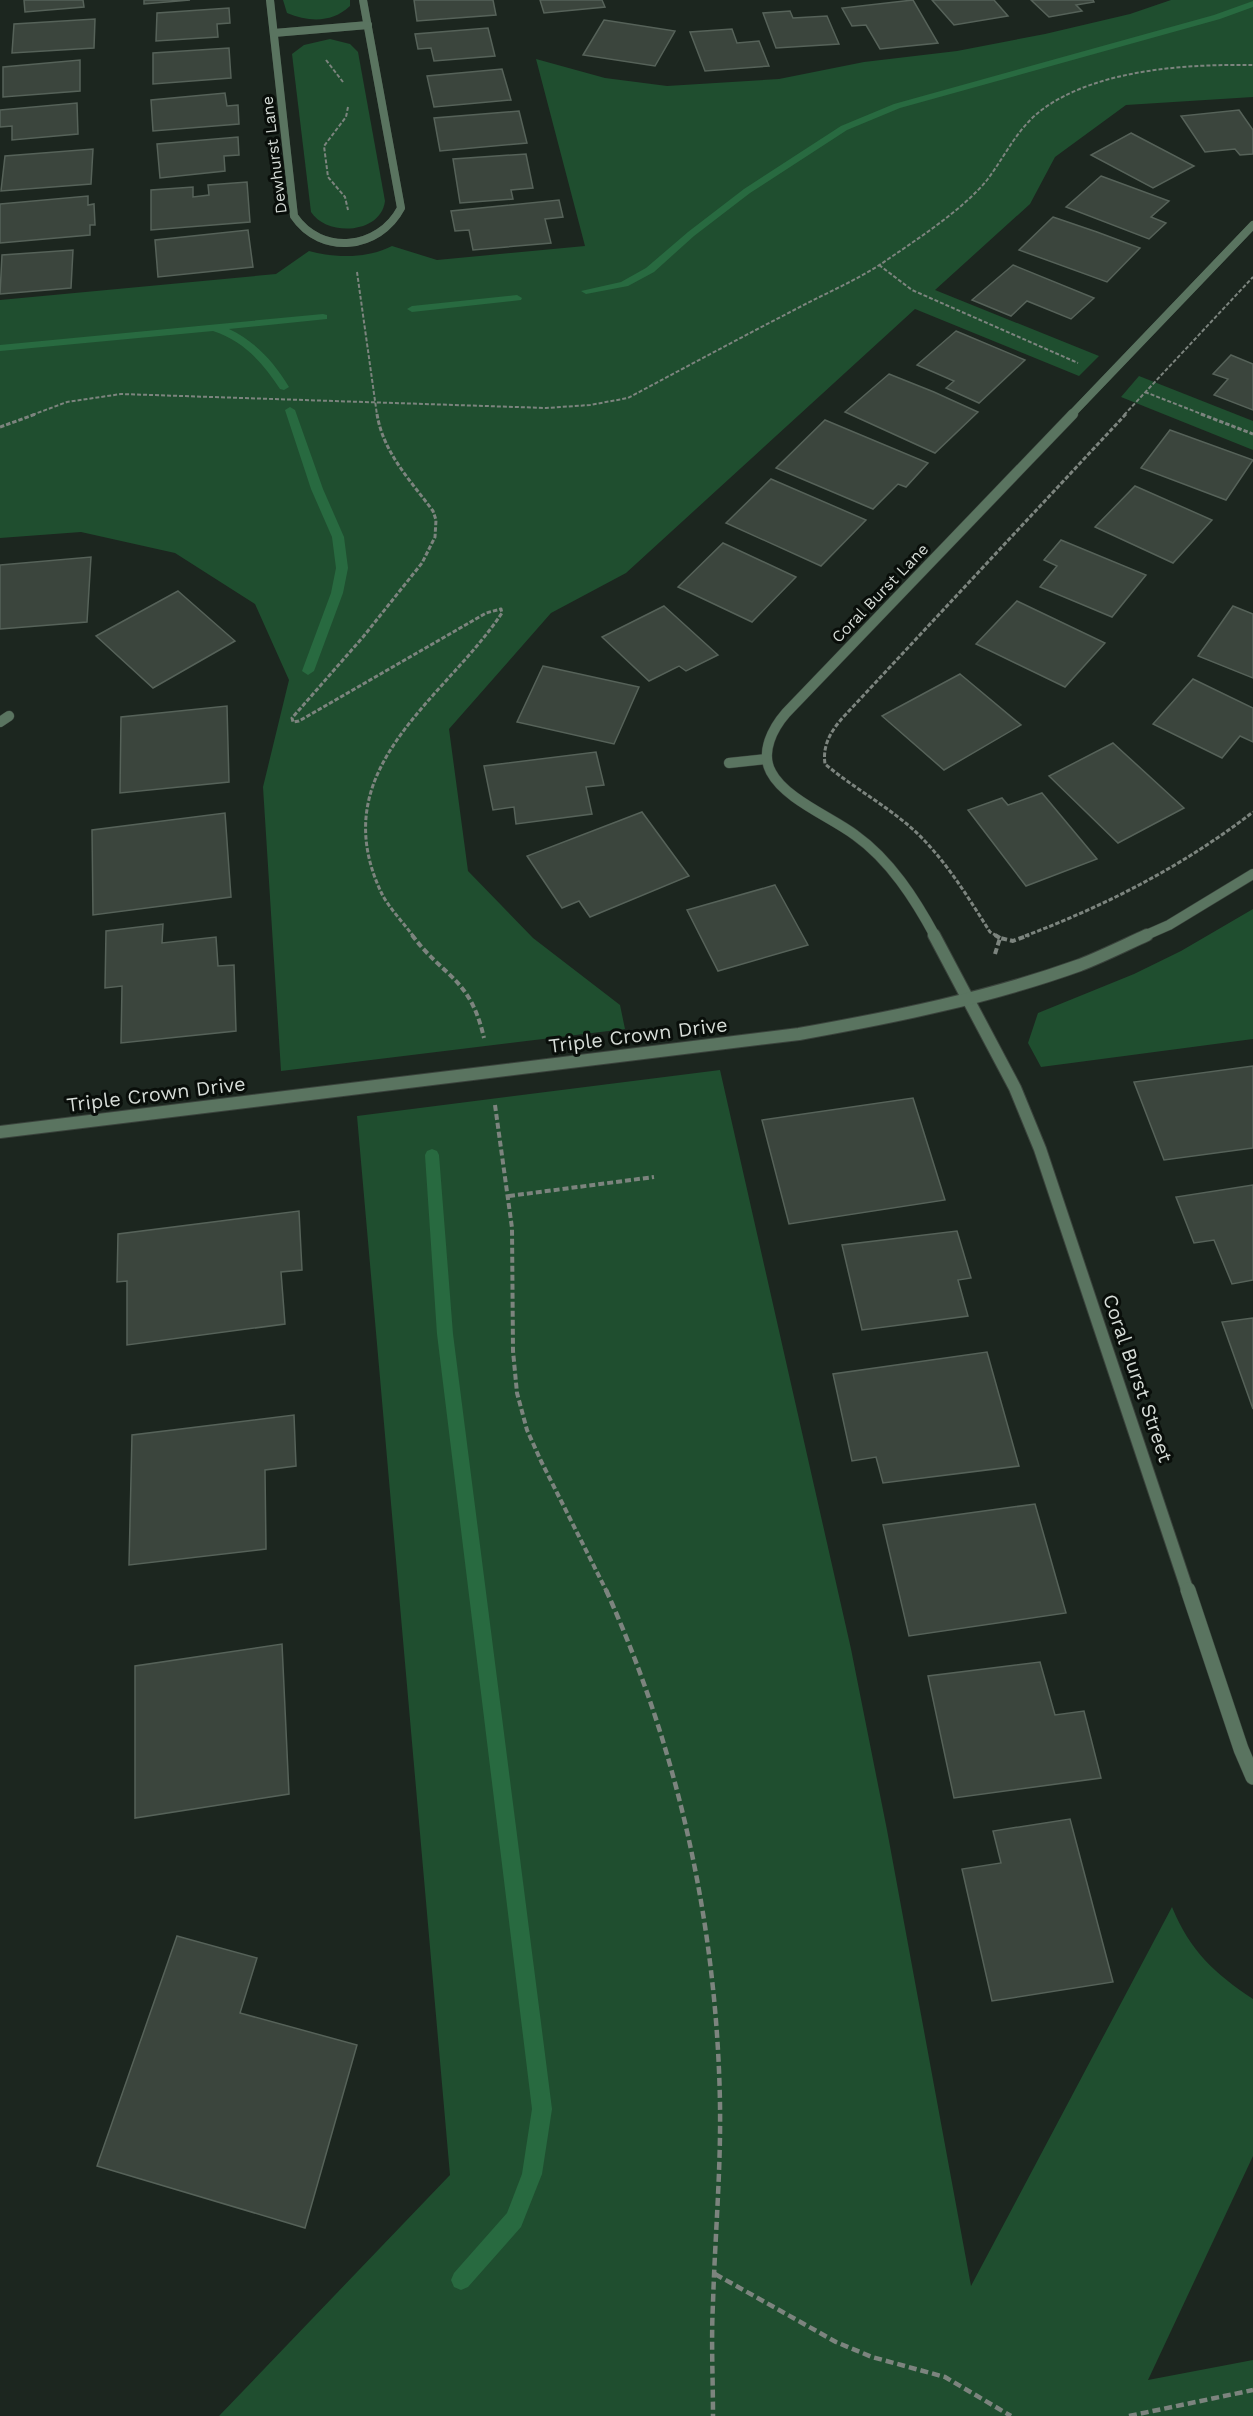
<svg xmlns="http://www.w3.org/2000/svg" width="1253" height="2416" font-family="'Work Sans',sans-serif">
<rect width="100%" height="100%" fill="#1c261f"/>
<g fill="#1f4e2f">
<path d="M 283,0 L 350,0 L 350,6 C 332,23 309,22 287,13 Z"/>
<path d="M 1171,0 L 1253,0 L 1253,97 L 1126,105 L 1055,157 L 1030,204 L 935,290 L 1099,356 L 1079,376 L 915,309 L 626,573 L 551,613 L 449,729 L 468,871 L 533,938 L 620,1005 L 625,1029 L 281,1071 L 263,787 L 289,680 L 255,604 L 175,553 L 81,532 L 0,538 L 0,300 L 276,274 L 309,251 C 336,258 366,259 392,246 L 437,260 L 585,246 L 536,59 L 605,78 L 667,86 L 779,79 L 864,62 L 957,51 L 1045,34 L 1130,14 Z"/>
<path d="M 330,39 L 350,44 L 358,52 L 385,201 C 381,234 327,237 311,212 L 292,54 L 304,45 Z"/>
<polygon points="1139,376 1253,421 1253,450 1121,397"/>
<polygon points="1253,909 1253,1039 1041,1067 1028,1043 1038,1013 1134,974 1181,951"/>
<path d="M 720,1070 L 851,1649 L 887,1830 L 971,2286 L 1172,1907 C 1190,1951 1214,1973 1253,1999 L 1253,2156 L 1148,2380 L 1253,2360 L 1253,2416 L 219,2416 L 450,2175 L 357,1116 Z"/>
</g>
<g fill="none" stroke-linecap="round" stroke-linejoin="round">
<g fill="#286a40" fill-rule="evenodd">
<polygon points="1253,1 1253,7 1220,19 900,108 847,130 750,193 694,236 654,272 628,286 586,294 581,291 621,282 646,268 688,232 744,189 841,126 894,104 1214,15"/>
<polygon points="517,295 522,298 521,300 412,312 407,309 412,306"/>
<path d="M 323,314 L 327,315 L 327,319 L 229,329 C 256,342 274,362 289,387 L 284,390 L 280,389 C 263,363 244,341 213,331 L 0,351 L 0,345 Z"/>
<polygon points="290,407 295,410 323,489 344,537 348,568 343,593 314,671 308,675 302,671 331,593 336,568 332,537 311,489 285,410"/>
<polygon points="432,1149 437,1151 439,1155 453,1334 552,2109 542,2174 521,2227 468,2287 461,2290 454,2287 451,2280 454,2273 507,2213 522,2174 532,2109 437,1334 425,1155 427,1151"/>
</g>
</g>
<g fill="#3b453d" stroke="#566259" stroke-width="1.5">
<polygon points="24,0 83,0 84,7 25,12"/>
<polygon points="144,0 190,0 144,4"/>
<polygon points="414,0 493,0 496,15 417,21"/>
<polygon points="540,0 602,0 605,7 544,13"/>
<polygon points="913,0 938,43 880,49 866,25 852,26 842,8"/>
<polygon points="932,0 994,0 1008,16 954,25"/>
<polygon points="1031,0 1093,0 1094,2 1076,5 1082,11 1049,17"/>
<polygon points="229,8 230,23 217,24 218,37 156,41 157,13"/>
<polygon points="790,11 793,18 827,16 839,44 776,48 763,13"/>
<polygon points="95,19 94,48 12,53 14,24"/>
<polygon points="604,20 675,31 655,66 583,55"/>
<polygon points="488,28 495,56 434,61 431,48 418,49 415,34"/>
<polygon points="732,29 737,43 759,41 769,66 705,71 690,32"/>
<polygon points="229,48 231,78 153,84 153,53"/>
<polygon points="80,60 80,91 3,97 3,67"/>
<polygon points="502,69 511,100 434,107 427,76"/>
<polygon points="225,93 227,106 238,105 239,124 153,131 151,100"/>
<polygon points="77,103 78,134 12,140 12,126 0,127 0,110"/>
<polygon points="1239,110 1253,130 1253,154 1240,155 1235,149 1205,152 1181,116"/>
<polygon points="519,111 527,143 440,151 434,118"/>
<polygon points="1131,133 1194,166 1153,188 1091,155"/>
<polygon points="238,137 239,155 224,156 225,171 160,178 157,144"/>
<polygon points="93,149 91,184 1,191 5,156"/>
<polygon points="526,154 533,188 511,190 513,199 460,203 453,159"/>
<polygon points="1101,176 1169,201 1151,217 1166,223 1149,239 1066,207"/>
<polygon points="247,182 250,222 151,230 151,190 193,187 193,197 209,195 208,185"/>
<polygon points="88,196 88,205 94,204 95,225 90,225 90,235 0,243 0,204"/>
<polygon points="559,200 563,217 545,219 551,243 473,250 469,230 455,231 451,211"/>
<polygon points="1053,217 1097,232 1140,248 1107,282 1019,250"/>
<polygon points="248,230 253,267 158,277 155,240"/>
<polygon points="73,250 71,288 0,294 2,255"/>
<polygon points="1013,265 1094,298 1071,319 1027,301 1011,316 972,300"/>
<polygon points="956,331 1025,360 979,403 946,388 954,381 917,365"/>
<polygon points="1231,355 1253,364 1253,410 1214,395 1228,379 1213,374"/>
<polygon points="889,374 934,392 978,412 935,453 845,412"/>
<polygon points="825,420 928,463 906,487 898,484 873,509 776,468"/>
<polygon points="1170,430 1253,460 1226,500 1141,468"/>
<polygon points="771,479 866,520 821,566 726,523"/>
<polygon points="1135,486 1212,520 1173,563 1095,527"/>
<polygon points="1061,540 1146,575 1112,617 1040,587 1057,566 1044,560"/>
<polygon points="723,543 796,577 752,622 678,587"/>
<polygon points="91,557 87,622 0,629 0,565"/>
<polygon points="178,591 235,641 153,688 96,636"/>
<polygon points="1017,601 1105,643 1065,687 976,644"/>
<polygon points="664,606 718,655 686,671 679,666 649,681 602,637"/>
<polygon points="1233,606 1253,614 1253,678 1198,656"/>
<polygon points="543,666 639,687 614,744 517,722"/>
<polygon points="960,674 1021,725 944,770 882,716"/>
<polygon points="1193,679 1253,708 1253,742 1240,736 1222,758 1153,724"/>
<polygon points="227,706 229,782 120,793 121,717"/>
<polygon points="1113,743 1184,808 1118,843 1049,776"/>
<polygon points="596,752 604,785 586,787 592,814 516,824 514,807 493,810 484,766"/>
<polygon points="1042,793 1097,859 1026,886 968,810 1002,798 1008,805"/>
<polygon points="642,812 689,876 590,917 579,901 562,908 527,856"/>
<polygon points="225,813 231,897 93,915 92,830"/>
<polygon points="775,885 808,945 718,971 687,910"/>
<polygon points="163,924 162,943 216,937 218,966 234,965 236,1031 121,1043 122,986 105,988 106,931"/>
<polygon points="1253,1066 1253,1148 1164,1160 1134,1082"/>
<polygon points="913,1098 945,1200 789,1224 762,1120"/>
<polygon points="1253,1185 1253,1280 1232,1284 1214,1240 1194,1243 1176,1197"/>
<polygon points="299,1211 302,1270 281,1272 285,1324 127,1345 127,1281 117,1282 118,1234"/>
<polygon points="957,1231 971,1278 958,1280 968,1316 862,1330 842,1245"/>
<polygon points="1253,1318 1253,1409 1222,1322"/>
<polygon points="987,1352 1019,1466 883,1483 876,1457 852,1461 833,1374"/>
<polygon points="294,1415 296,1466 265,1470 266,1549 129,1565 132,1435"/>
<polygon points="1035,1504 1066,1613 909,1636 883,1525"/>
<polygon points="282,1644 289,1794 135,1818 135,1666"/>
<polygon points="1040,1662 1055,1715 1084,1711 1101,1778 954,1798 928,1676"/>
<polygon points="1070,1819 1113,1982 992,2001 962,1869 1001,1863 993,1831"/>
<polygon points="177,1936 257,1958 240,2013 357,2045 305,2228 97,2166"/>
</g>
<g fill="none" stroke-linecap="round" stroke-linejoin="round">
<defs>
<g id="street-far3">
<path d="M 270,0 L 294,216 C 321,256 379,250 401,208 L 363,0"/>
<polyline points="274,33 368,25"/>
<polyline points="1071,415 1253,225"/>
</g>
<g id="street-far2">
<polyline points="0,722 9,716"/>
<polyline points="729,763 766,759"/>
<path d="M 935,936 C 915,899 890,860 855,835 C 831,817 785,799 771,772 C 760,752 773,728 786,713 L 1073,414"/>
<polyline points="1144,936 1169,925 1253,874"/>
</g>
<g id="street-far1">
<polyline points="934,935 1015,1088 1040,1149 1188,1592"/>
<path d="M 0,1132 L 799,1034 C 894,1017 988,998 1080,965 C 1103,956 1125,945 1147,935"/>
</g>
<polyline id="street" points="1188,1590 1241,1749 1253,1777"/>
</defs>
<use href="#street-far3" stroke="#3a433c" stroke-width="8"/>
<use href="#street-far2" stroke="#3a433c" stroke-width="11"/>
<use href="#street-far1" stroke="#3a433c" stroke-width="14"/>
<use href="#street" stroke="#3a433c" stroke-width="16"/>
<g stroke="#7c847e" stroke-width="2" stroke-dasharray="4 2" stroke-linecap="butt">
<polyline points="326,60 343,82"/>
<polyline points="348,107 346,117 324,146 328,177 345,197 348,210"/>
<polyline points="879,265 912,290 1078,363"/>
<polyline points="357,272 377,415"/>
<polyline points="1145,392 1204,415"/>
<path d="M 32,415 L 67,402 L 121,394 L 546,408 L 590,405 L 628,398 C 684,368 740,338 796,309 C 824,294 855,281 881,264 C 913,242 963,210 987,180 C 1006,155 1017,128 1043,109 C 1098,69 1188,64 1253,65"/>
<polyline points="1124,415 1253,277"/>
</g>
<g stroke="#7c847e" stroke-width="3" stroke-dasharray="4.5 2" stroke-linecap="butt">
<path d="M 377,414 C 383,452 410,480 433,511 L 436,520 L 435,537 L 422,563 L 363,637 L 292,718 L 293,722 L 299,721 L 486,613 L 501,609 L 502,613 C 443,701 323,768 381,892 C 388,907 403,922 413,936"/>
<polyline points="1201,414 1253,434"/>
<polyline points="0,427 36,414"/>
<path d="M 997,936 L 990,932 C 966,894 942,854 908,825 C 882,803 851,786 825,764 C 822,743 833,728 847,713 L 1126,414"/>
<path d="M 1025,936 C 1107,905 1183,866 1253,812"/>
</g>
<g stroke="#7c847e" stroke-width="4" stroke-dasharray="6 3" stroke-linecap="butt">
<path d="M 412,935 C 444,978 470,977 484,1038"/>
<polyline points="995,935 1000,938"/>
<polyline points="995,954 1000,938 1013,941 1029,935"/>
<polyline points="495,1105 512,1228 513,1351 517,1393 527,1430 541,1461 607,1592"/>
<polyline points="509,1196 654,1177"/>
</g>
<g stroke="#7c847e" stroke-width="4.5" stroke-dasharray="8 4" stroke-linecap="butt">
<path d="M 606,1590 C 679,1751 717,1928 720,2104 C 721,2170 715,2236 713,2303 C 711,2341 713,2378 713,2416"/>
<polyline points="715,2274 836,2342 872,2357 945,2377 1011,2416"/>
<polyline points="1129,2416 1253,2390"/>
</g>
<use href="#street-far3" stroke="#5a7460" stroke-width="8"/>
<use href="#street-far2" stroke="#5a7460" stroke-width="10"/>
<use href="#street-far1" stroke="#5a7460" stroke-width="12"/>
<use href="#street" stroke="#5a7460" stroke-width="15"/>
</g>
<g text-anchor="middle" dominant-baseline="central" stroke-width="6" stroke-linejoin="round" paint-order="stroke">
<g font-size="16" fill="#d6dcd7" stroke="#090e0a">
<text transform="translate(274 155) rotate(-97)">Dewhurst Lane</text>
<text transform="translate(880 593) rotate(-46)">Coral Burst Lane</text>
</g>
<g font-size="20" fill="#d6dcd7" stroke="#090e0a">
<text transform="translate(638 1035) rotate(-7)">Triple Crown Drive</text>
<text transform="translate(156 1094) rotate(-7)">Triple Crown Drive</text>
<text transform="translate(1138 1378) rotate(71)">Coral Burst Street</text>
</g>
</g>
</svg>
